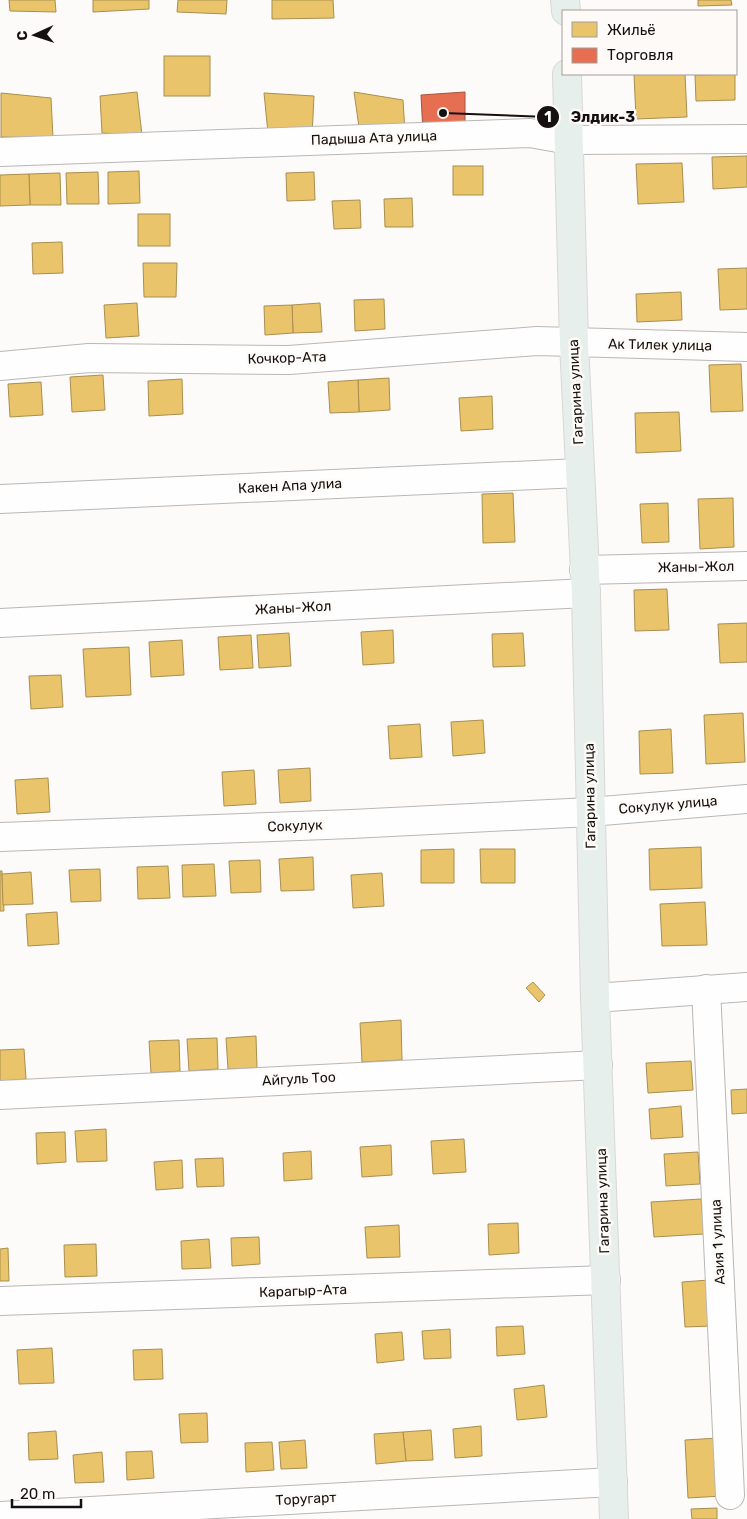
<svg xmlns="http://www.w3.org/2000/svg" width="747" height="1519" font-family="Rubik,sans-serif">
<rect width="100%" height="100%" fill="#fdfbf9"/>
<g fill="#e9c46a" stroke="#a98e4f">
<polygon points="9,0 55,0 56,12 10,11"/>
<polygon points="93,0 149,0 149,9 93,12"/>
<polygon points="178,0 227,0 226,14 177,12"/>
<polygon points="272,0 333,0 334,18 272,19"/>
<polygon points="698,0 731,0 732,5 698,6"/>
<rect x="164" y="56" width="46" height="40"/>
<polygon points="634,74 685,74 687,117 636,119"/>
<polygon points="735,74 735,100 696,101 695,75"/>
<polygon points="137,92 142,135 102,133 100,96"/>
<polygon points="354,92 403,100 405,132 360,134"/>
<polygon points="1,93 51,98 53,138 1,137"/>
<polygon points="264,93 314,96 312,136 268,133"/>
<polygon points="747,156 747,187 713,189 712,157"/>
<polygon points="682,163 684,202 638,204 636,164"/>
<rect x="453" y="166" width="30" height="29"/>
<polygon points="139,171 140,203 108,204 108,172"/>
<polygon points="98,172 99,204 67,204 66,173"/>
<polygon points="314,172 315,200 287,201 286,173"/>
<polygon points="60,173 61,205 30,205 29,174"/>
<polygon points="29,174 30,205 0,206 0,175"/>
<polygon points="412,198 413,227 385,227 384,199"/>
<polygon points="360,200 361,228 334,229 332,201"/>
<rect x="138" y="214" width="32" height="32"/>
<polygon points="62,242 63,273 33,274 32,243"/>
<polygon points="143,263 177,263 176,297 144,297"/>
<polygon points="747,268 747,309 720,310 718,269"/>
<polygon points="681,292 682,320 637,322 636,294"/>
<polygon points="384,299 385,329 355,331 354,300"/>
<polygon points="137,303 139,336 106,338 104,305"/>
<polygon points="320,303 322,332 293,333 292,305"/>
<polygon points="292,305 293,333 265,335 264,306"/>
<polygon points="741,364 743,411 711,412 709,365"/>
<polygon points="103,375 105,410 72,412 70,377"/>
<polygon points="389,378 390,410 359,412 358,380"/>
<polygon points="182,379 183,414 149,416 148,381"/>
<polygon points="358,380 359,412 330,413 328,382"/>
<polygon points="41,382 43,415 10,417 8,384"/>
<polygon points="492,396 493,429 461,431 459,398"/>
<polygon points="679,412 681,451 636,453 635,413"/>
<polygon points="513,493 515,542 483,543 482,494"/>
<polygon points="733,498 734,547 700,549 698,499"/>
<polygon points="668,503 669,542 642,543 640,504"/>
<polygon points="667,589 669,630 635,631 634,590"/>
<polygon points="747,623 747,662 720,663 718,624"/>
<polygon points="393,630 394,663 363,665 361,632"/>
<polygon points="289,633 291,666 259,668 257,635"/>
<polygon points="523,633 525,666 493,667 492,634"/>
<polygon points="251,635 253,668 220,670 218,637"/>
<polygon points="182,640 184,675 151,677 149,642"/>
<polygon points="129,647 131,695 86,697 83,649"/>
<polygon points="61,675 63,707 31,709 29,676"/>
<polygon points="743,713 745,762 706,764 704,715"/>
<polygon points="483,720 485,753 453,756 451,722"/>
<polygon points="420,724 422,757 390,759 388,726"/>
<polygon points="671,729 673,773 640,774 639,731"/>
<polygon points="310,768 311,801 280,803 278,770"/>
<polygon points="254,770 256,804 224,806 222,772"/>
<polygon points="48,778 50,812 17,814 15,780"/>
<polygon points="701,847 702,888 650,890 649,849"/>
<polygon points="454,849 454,883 421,883 421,850"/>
<polygon points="480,849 515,849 515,883 481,883"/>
<polygon points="313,857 314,890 281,891 279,859"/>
<polygon points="260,860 261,892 231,893 229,861"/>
<polygon points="214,864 216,896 183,897 182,865"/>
<polygon points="168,866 170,898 138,899 137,867"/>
<polygon points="100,869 101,901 71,902 69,870"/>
<polygon points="0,871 2,871 4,911 0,911"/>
<polygon points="31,872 33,904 3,905 2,874"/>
<polygon points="382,873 384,906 353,908 351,875"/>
<polygon points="705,902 707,945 662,946 660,904"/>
<polygon points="57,912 59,944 28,946 26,914"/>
<polygon points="533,982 545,995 539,1002 526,988"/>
<polygon points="401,1020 402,1060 362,1062 360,1023"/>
<polygon points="256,1036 257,1068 228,1069 226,1038"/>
<polygon points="217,1038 218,1069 189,1071 187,1039"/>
<polygon points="179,1040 180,1071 151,1073 149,1041"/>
<polygon points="24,1049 26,1079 0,1081 0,1050"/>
<polygon points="691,1061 693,1090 648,1093 646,1063"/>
<polygon points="747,1089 747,1113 732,1114 731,1090"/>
<polygon points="681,1106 683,1137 651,1139 649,1109"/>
<polygon points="106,1129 107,1161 77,1162 75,1131"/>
<polygon points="65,1132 66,1162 37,1164 36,1133"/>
<polygon points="464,1139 466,1172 433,1174 431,1141"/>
<polygon points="391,1145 392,1175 362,1177 360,1147"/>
<polygon points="311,1151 312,1179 284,1181 283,1153"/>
<polygon points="698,1152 700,1184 666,1186 664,1154"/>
<polygon points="223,1158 224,1186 197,1187 195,1159"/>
<polygon points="182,1160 183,1188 156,1190 154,1162"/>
<polygon points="701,1199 704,1234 654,1237 651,1202"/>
<polygon points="518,1223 519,1253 489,1255 488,1224"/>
<polygon points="399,1225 400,1257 367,1258 365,1227"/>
<polygon points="259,1237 260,1264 232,1266 231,1238"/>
<polygon points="209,1239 211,1268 182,1269 181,1241"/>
<polygon points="96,1244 97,1276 65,1277 64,1245"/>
<polygon points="8,1248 9,1281 0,1281 0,1249"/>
<polygon points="709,1280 711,1326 685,1327 682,1282"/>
<polygon points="523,1326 525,1354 497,1356 496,1327"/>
<polygon points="450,1329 451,1358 424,1359 422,1331"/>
<polygon points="402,1332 404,1360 377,1363 375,1334"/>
<polygon points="52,1348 54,1383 19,1384 17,1350"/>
<polygon points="162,1349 163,1379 134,1380 133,1350"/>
<polygon points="544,1385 547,1417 517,1420 514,1389"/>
<polygon points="207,1413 208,1442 181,1443 179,1414"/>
<polygon points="481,1426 482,1456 455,1458 453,1429"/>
<polygon points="431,1430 433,1460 406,1461 403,1432"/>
<polygon points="56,1431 58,1459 29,1460 28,1433"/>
<polygon points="403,1432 406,1461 376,1464 374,1434"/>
<polygon points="718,1438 722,1496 688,1498 685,1440"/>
<polygon points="305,1440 307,1468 281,1469 279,1442"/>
<polygon points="272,1442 274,1470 246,1472 245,1443"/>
<polygon points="152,1451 154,1478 127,1480 126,1452"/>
<polygon points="102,1452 104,1482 75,1483 73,1455"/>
<polygon points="717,1508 717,1519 692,1519 691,1509"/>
</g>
<polygon fill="#e76f51" stroke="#a8533e" points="465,92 465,130 423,133 421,95"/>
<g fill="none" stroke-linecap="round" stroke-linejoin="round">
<defs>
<g id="minor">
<polyline points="0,152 530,133 569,140 747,139"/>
<polyline points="0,366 89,358 289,360 537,341 747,347"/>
<polyline points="0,499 580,473"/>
<polyline points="584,570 747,566"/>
<polyline points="0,623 586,593"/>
<polyline points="0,837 352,824 590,812 747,799"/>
<polyline points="706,989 730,1495"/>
<polyline points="595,998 747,987"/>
<polyline points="0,1095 598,1065"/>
<polyline points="0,1301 606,1280"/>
<polyline points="0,1516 613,1482"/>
</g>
<g id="major">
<polyline points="565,0 566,11"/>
<polyline points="567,74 574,343 586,593 595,998 614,1519"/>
</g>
</defs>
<use href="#minor" stroke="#b9b7b5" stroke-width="30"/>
<use href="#major" stroke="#d9d7d6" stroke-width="30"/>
<use href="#minor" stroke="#fffefe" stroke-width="28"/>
<use href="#major" stroke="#e7efec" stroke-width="28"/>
</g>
<g text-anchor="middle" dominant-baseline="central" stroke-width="5" stroke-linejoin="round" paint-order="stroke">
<g font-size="14" fill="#141110" stroke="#fefaf8">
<text transform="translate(374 138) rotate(-2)">Падыша Ата улица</text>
<text transform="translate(660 345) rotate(1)">Ак Тилек улица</text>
<text transform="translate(287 358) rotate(-2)">Кочкор-Ата</text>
<text transform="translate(576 392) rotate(-93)">Гагарина улица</text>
<text transform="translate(290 486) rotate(-3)">Какен Апа улиа</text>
<text transform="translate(696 567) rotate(-1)">Жаны-Жол</text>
<text transform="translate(293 608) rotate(-3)">Жаны-Жол</text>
<text transform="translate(590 796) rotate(-91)">Гагарина улица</text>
<text transform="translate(668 805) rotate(-5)">Сокулук улица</text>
<text transform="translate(295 826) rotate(-2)">Сокулук</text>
<text transform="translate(299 1079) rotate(-3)">Айгуль Тоо</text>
<text transform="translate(603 1201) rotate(-92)">Гагарина улица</text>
<text transform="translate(718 1242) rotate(-93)">Азия 1 улица</text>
<text transform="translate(303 1291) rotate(-2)">Карагыр-Ата</text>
<text transform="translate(306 1499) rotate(-3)">Торугарт</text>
</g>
</g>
<path fill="none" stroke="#141110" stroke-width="2" d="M443 113L548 117"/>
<g fill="#141110" stroke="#fefaf8" stroke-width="2">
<circle cx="443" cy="113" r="5"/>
<circle cx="548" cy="117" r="12"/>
</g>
<g font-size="15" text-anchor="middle" font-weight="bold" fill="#fff">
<text x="548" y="122">1</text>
</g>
<g font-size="15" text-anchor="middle" font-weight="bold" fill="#141110" stroke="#fefaf8" stroke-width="5" stroke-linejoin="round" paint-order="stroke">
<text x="603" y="122">Элдик-3</text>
</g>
<rect x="562" y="10" width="175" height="65" fill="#fefaf8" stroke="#a09d9b"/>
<rect x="572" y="22" width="25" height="15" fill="#e9c46a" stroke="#a09d9b"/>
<text x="607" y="35" font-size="15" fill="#141110">Жильё</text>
<rect x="572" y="48" width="25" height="15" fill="#e76f51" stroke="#a09d9b"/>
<text x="607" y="60" font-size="15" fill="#141110">Торговля</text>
<g transform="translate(35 35) rotate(267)" stroke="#fefaf8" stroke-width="4" paint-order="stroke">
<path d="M0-4L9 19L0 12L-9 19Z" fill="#141110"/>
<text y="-8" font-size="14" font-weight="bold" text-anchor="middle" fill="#141110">С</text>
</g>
<path d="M12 1499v8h69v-8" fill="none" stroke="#141110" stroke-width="2.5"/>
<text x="20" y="1499" font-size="15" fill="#141110" stroke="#fefaf8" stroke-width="4" paint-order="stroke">20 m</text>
</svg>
